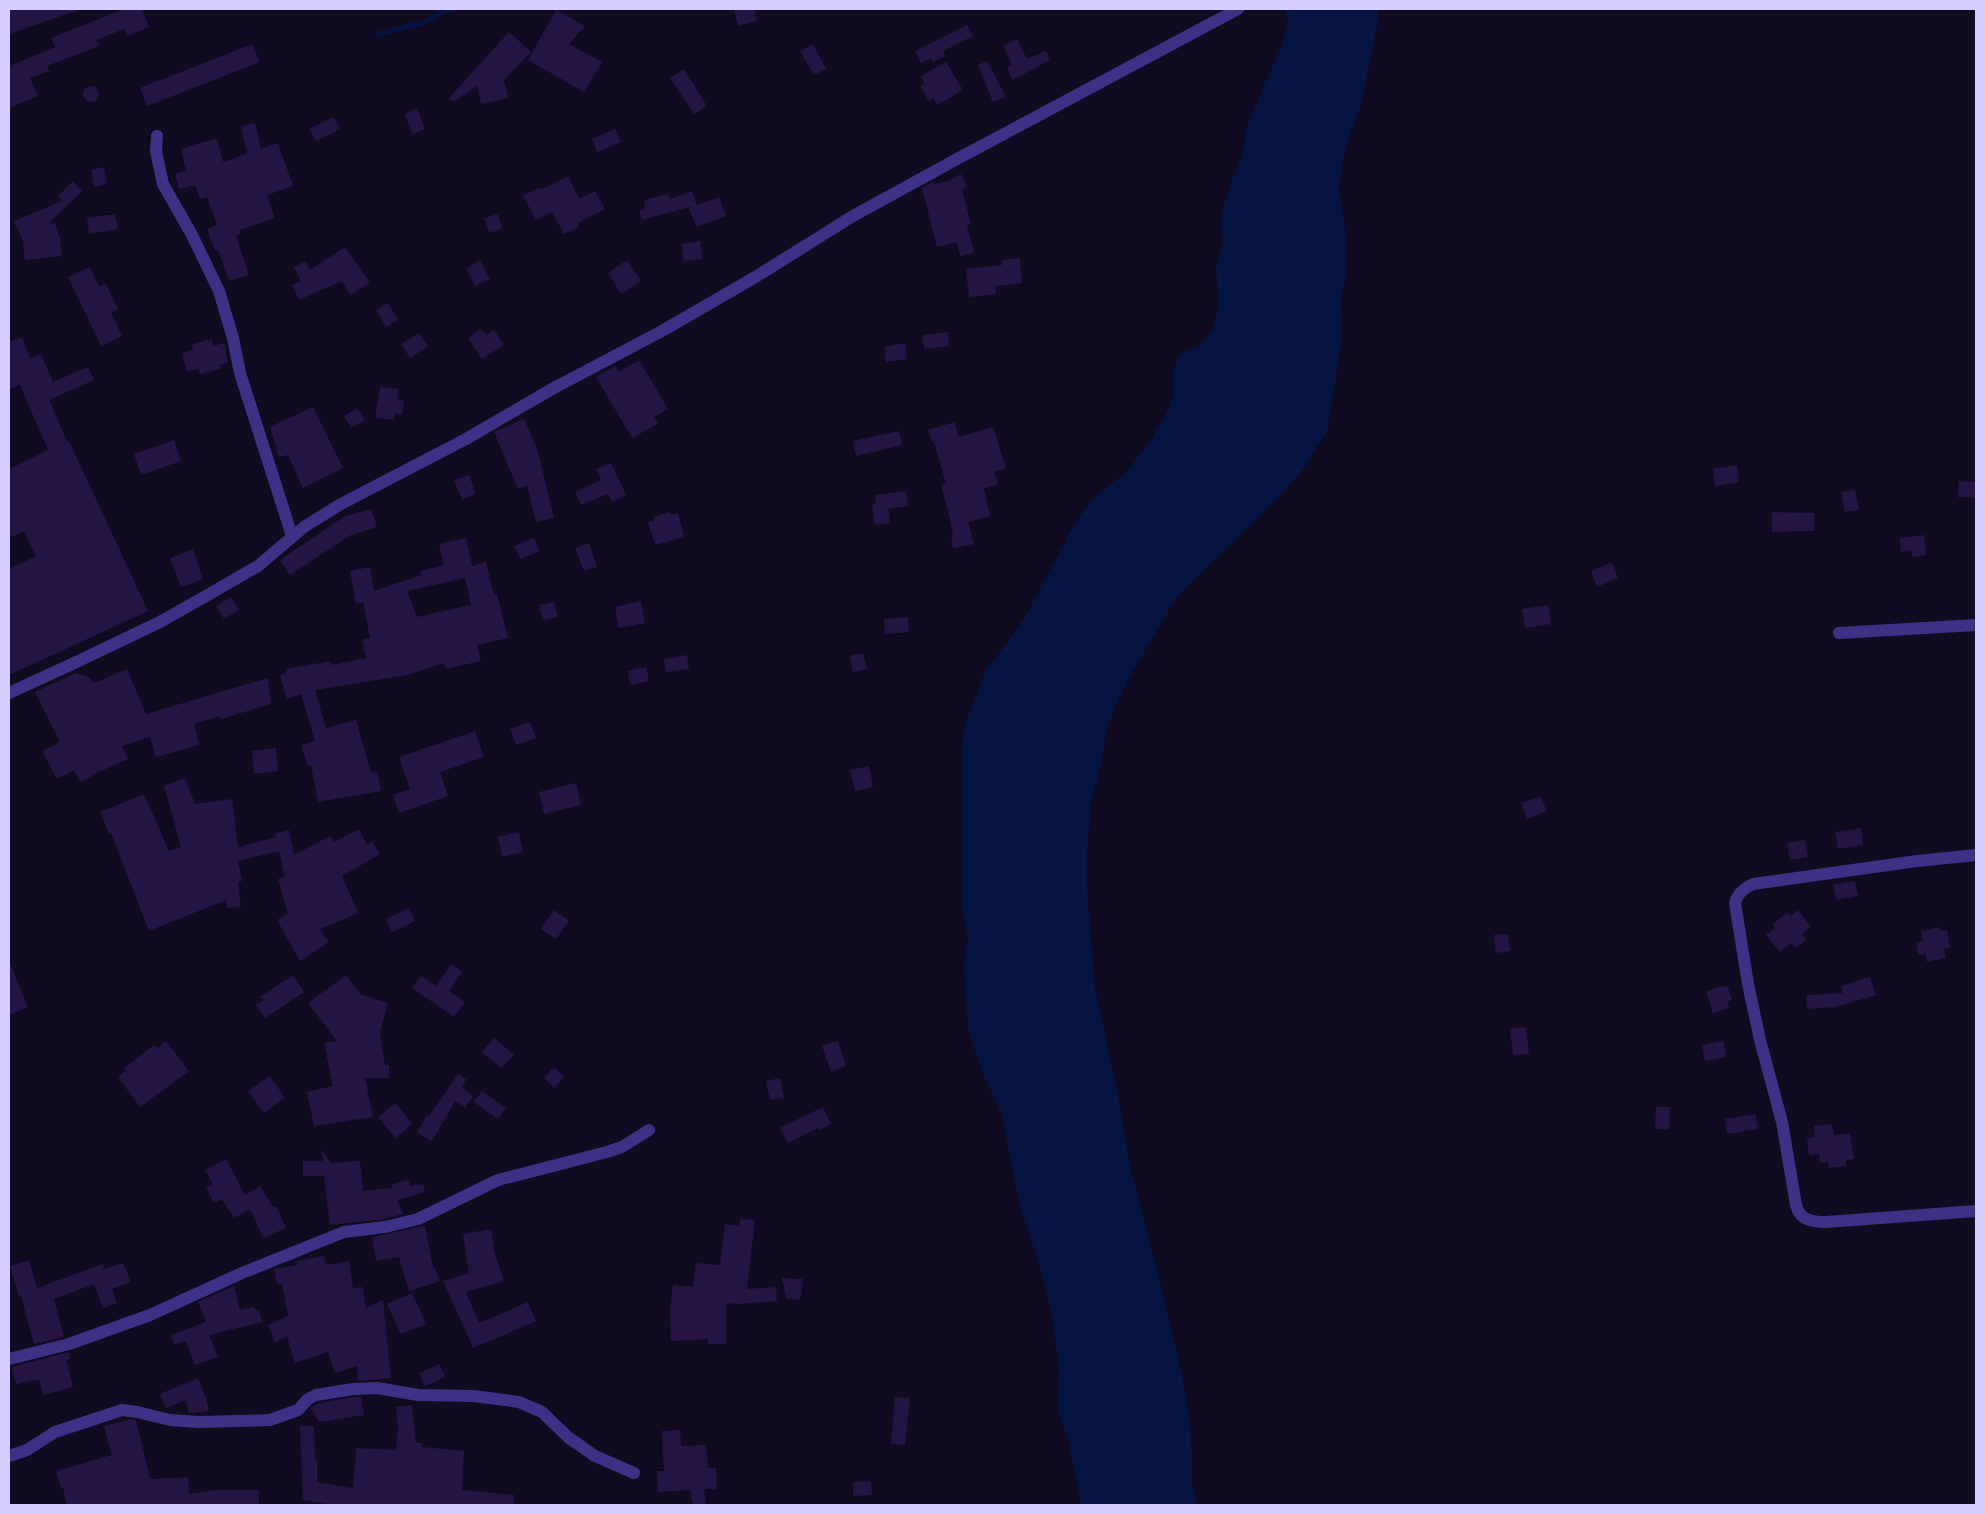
<svg xmlns="http://www.w3.org/2000/svg" width="1985" height="1514" font-family="'Asap Condensed',sans-serif">
<rect width="100%" height="100%" fill="#110b22"/>
<polygon fill="#051441" points="1284,9 1378,9 1377,27 1367,77 1360,107 1345,148 1339,188 1346,236 1345,282 1341,300 1342,340 1327,431 1305,467 1278,498 1177,597 1129,678 1117,703 1106,732 1102,761 1091,803 1087,851 1087,888 1095,987 1120,1104 1131,1171 1159,1277 1184,1384 1191,1432 1192,1482 1197,1505 1081,1505 1069,1442 1058,1411 1059,1368 1051,1310 1039,1263 1018,1200 1003,1119 981,1068 968,1031 964,962 968,937 961,900 962,751 964,728 986,669 1006,645 1029,610 1070,532 1091,500 1126,472 1151,440 1167,411 1173,397 1174,369 1181,353 1198,347 1214,328 1218,305 1216,264 1223,242 1221,224 1223,209 1232,180 1242,155 1248,122 1281,47 1288,23"/>
<g fill="none" stroke-linecap="round" stroke-linejoin="round">
<polyline stroke="#051441" stroke-width="5" points="378,34 421,23 447,10 456,9"/>
</g>
<g fill="#241544" fill-rule="evenodd">
<polygon points="9,9 75,9 75,11 9,34"/>
<polygon points="124,9 142,9 149,27 127,36 124,29 96,40 99,46 47,66 49,71 30,78 38,96 9,108 9,66 55,47 51,38"/>
<polygon points="734,9 754,9 757,21 738,26"/>
<polygon points="556,10 585,26 569,44 602,62 584,92 528,60"/>
<polygon points="967,25 973,36 943,51 945,56 933,62 931,58 921,63 915,51"/>
<polygon points="509,32 531,52 504,80 508,98 481,104 477,86 453,102 449,98"/>
<polygon points="1017,39 1027,59 1046,51 1050,60 1012,80 1007,67 1012,65 1003,46"/>
<polygon points="252,44 260,62 147,106 140,88"/>
<polygon points="813,44 826,69 814,75 800,51"/>
<polygon points="987,61 1006,97 993,102 978,65"/>
<polygon points="946,62 963,90 937,105 934,98 929,101 920,86 925,84 921,76"/>
<polygon points="684,69 707,106 694,114 670,78"/>
<circle cx="91" cy="94" r="8"/>
<polygon points="417,108 425,129 413,134 404,114"/>
<polygon points="334,117 340,129 316,141 309,129"/>
<polygon points="255,123 261,149 278,143 293,186 267,195 275,218 240,230 241,234 236,236 249,275 229,281 218,250 215,251 207,229 217,225 207,197 200,199 195,185 179,189 175,174 186,171 181,149 200,143 217,139 223,162 247,154 241,126"/>
<polygon points="615,129 621,142 597,152 592,139"/>
<polygon points="104,167 107,184 94,187 91,170"/>
<polygon points="961,174 967,187 962,190 971,224 967,225 974,253 960,256 957,242 937,247 922,188 933,182 934,184 948,181"/>
<polygon points="568,176 579,199 595,191 605,209 578,223 579,227 564,234 552,212 536,220 523,196 540,187 541,190"/>
<polygon points="73,181 82,191 48,224 55,223 60,239 62,256 25,260 23,241 14,221 62,201 58,196"/>
<polygon points="692,191 697,205 719,197 726,216 696,227 689,208 693,206 642,220 639,210 644,209 645,200 668,194 670,199"/>
<polygon points="115,214 118,229 89,234 87,218"/>
<polygon points="498,214 502,229 489,233 484,218"/>
<polygon points="700,241 703,259 684,261 681,244"/>
<polygon points="345,247 370,283 350,295 342,281 299,300 292,285 301,281 294,267 306,261 310,270"/>
<polygon points="1020,258 1022,283 995,286 996,294 969,297 966,269 1002,265 1002,260"/>
<polygon points="480,260 490,279 475,286 466,268"/>
<polygon points="627,260 641,281 621,294 608,273"/>
<polygon points="90,267 99,287 106,284 118,309 111,312 122,336 101,346 68,277"/>
<polygon points="388,303 398,320 386,327 376,310"/>
<polygon points="481,329 486,335 494,330 504,345 482,359 468,338"/>
<polygon points="948,332 949,346 924,349 922,335"/>
<polygon points="419,333 428,346 410,358 401,344"/>
<polygon points="22,337 30,359 41,354 53,382 88,367 94,380 49,400 67,441 69,441 148,611 9,675 9,569 36,556 24,531 9,538 9,469 48,450 20,385 9,389 9,342"/>
<polygon points="212,339 213,346 224,343 228,363 220,365 221,369 200,374 198,369 187,372 182,353 193,350 192,344"/>
<polygon points="905,343 907,359 886,362 884,347"/>
<polygon points="639,360 668,409 654,417 658,424 632,438 596,377 615,366 619,372"/>
<polygon points="380,387 399,389 397,400 404,401 402,414 395,413 394,420 375,418"/>
<polygon points="313,407 343,468 303,488 288,455 279,457 270,427"/>
<polygon points="357,408 365,420 351,428 344,416"/>
<polygon points="524,419 537,448 554,518 536,522 527,485 518,489 494,432"/>
<polygon points="955,422 958,437 993,427 1006,468 994,472 998,485 984,488 990,516 968,522 974,544 953,548 951,535 953,535 950,519 941,485 946,484 934,442 932,442 928,430"/>
<polygon points="899,431 902,445 856,456 853,441"/>
<polygon points="174,440 181,461 141,475 134,454"/>
<polygon points="611,463 626,495 612,502 608,494 581,505 575,492 601,480 596,469"/>
<polygon points="1737,465 1739,482 1715,486 1713,469"/>
<polygon points="469,475 476,494 462,500 454,480"/>
<polygon points="1959,481 1976,482 1976,498 1958,497"/>
<polygon points="1855,490 1859,510 1845,512 1841,492"/>
<polygon points="906,491 908,506 888,509 890,523 875,525 872,504 876,503 875,495"/>
<polygon points="371,509 377,527 351,535 290,575 280,560 345,516"/>
<polygon points="670,512 671,515 678,513 684,537 655,545 648,522 654,520 653,517"/>
<polygon points="1772,512 1814,513 1814,531 1772,532"/>
<polygon points="1924,535 1926,555 1912,557 1911,550 1901,552 1900,538"/>
<path d="M 466,538 L 472,566 L 486,562 L 494,595 L 497,594 L 508,638 L 477,645 L 481,661 L 445,669 L 444,663 L 408,675 L 315,690 L 326,728 L 356,720 L 371,773 L 377,772 L 381,791 L 318,802 L 311,765 L 308,766 L 301,745 L 315,741 L 301,694 L 287,699 L 280,675 L 286,673 L 286,669 L 331,661 L 331,665 L 366,658 L 362,639 L 370,638 L 363,602 L 356,604 L 350,571 L 370,567 L 374,591 L 421,575 L 420,571 L 444,565 L 439,544 ZM 465,578 L 471,605 L 417,617 L 407,591 Z"/>
<polygon points="534,538 540,551 520,559 514,546"/>
<polygon points="589,543 597,567 584,571 575,548"/>
<polygon points="193,549 203,579 181,587 170,558"/>
<polygon points="1612,562 1618,578 1597,587 1591,571"/>
<polygon points="231,597 239,610 224,619 216,606"/>
<polygon points="641,601 645,623 619,628 615,607"/>
<polygon points="554,602 558,617 543,620 539,605"/>
<polygon points="1548,605 1551,624 1525,628 1522,609"/>
<polygon points="908,617 909,632 885,634 884,619"/>
<polygon points="863,653 867,669 853,672 850,656"/>
<polygon points="687,655 689,669 666,672 664,659"/>
<polygon points="646,667 649,681 630,685 628,671"/>
<polygon points="127,669 146,714 268,678 271,704 221,719 220,716 194,724 199,745 156,757 150,737 122,746 128,759 92,775 93,776 80,782 74,770 57,779 42,751 60,742 35,692 76,673 89,677 94,683"/>
<polygon points="530,722 536,738 516,745 510,729"/>
<polygon points="475,731 484,757 440,772 448,796 399,813 393,795 410,789 399,757"/>
<polygon points="276,748 278,771 254,774 252,751"/>
<polygon points="869,766 873,787 855,791 850,770"/>
<polygon points="185,778 195,804 232,799 238,847 276,837 275,833 289,830 294,855 330,836 334,842 359,829 367,845 372,842 380,854 342,876 358,913 320,929 329,942 300,961 277,920 288,914 278,879 285,877 279,851 238,861 242,881 238,882 241,906 227,908 226,900 149,931 111,833 109,834 100,812 144,794 169,851 181,847 164,786"/>
<polygon points="576,783 581,805 544,814 539,792"/>
<polygon points="1540,796 1547,811 1527,819 1521,803"/>
<polygon points="1861,828 1863,845 1838,849 1835,832"/>
<polygon points="519,832 523,852 502,857 498,837"/>
<polygon points="1805,840 1808,857 1790,860 1787,843"/>
<polygon points="1855,881 1858,896 1836,900 1833,885"/>
<polygon points="409,908 415,921 392,932 386,919"/>
<polygon points="554,910 569,921 556,939 541,929"/>
<polygon points="1798,910 1811,927 1802,934 1806,940 1795,948 1791,943 1780,952 1766,935 1775,928 1773,924 1787,913 1790,916"/>
<polygon points="1940,927 1941,931 1947,930 1950,948 1944,949 1946,958 1927,962 1926,954 1918,955 1916,942 1923,941 1921,931"/>
<polygon points="1508,934 1510,951 1496,953 1494,935"/>
<polygon points="9,961 28,1007 9,1015"/>
<polygon points="451,964 462,972 449,991 465,1002 454,1017 412,988 421,976 436,986"/>
<polygon points="293,975 304,992 265,1018 256,1005 263,1001 260,997"/>
<polygon points="346,975 360,994 388,1003 380,1032 385,1065 389,1065 389,1078 365,1078 373,1117 314,1126 307,1092 333,1086 324,1043 337,1041 308,1003"/>
<polygon points="1870,977 1876,995 1836,1007 1807,1009 1806,995 1843,993 1841,986"/>
<polygon points="1727,985 1732,1000 1727,1001 1729,1008 1713,1013 1706,991"/>
<polygon points="1526,1027 1529,1054 1513,1055 1510,1028"/>
<polygon points="494,1038 514,1055 501,1068 482,1052"/>
<polygon points="166,1041 189,1071 140,1107 118,1077 126,1070 124,1068 154,1045 157,1048"/>
<polygon points="838,1041 846,1066 831,1072 822,1046"/>
<polygon points="1723,1041 1726,1057 1705,1061 1702,1045"/>
<polygon points="554,1067 564,1077 554,1088 544,1078"/>
<polygon points="458,1074 466,1079 462,1088 473,1096 465,1108 455,1101 432,1141 417,1133 427,1115 429,1116"/>
<polygon points="270,1076 285,1098 264,1113 248,1091"/>
<polygon points="780,1078 784,1098 770,1100 766,1081"/>
<polygon points="482,1091 506,1108 498,1119 474,1102"/>
<polygon points="396,1103 412,1124 395,1138 378,1117"/>
<polygon points="823,1107 831,1124 819,1130 818,1128 788,1143 780,1128"/>
<polygon points="1656,1107 1670,1107 1669,1129 1655,1129"/>
<polygon points="1755,1114 1758,1129 1727,1134 1725,1119"/>
<polygon points="1832,1124 1834,1135 1850,1133 1854,1159 1846,1160 1846,1166 1829,1168 1828,1162 1820,1163 1819,1154 1809,1155 1807,1138 1815,1137 1814,1126"/>
<polygon points="321,1149 331,1163 360,1161 363,1191 392,1188 392,1184 409,1180 410,1186 423,1184 425,1192 397,1200 403,1214 384,1219 330,1225 324,1176 303,1176 303,1161 323,1161"/>
<polygon points="226,1159 245,1195 260,1186 273,1207 276,1206 286,1228 263,1238 250,1209 234,1218 222,1199 214,1203 206,1188 213,1184 205,1170"/>
<polygon points="740,1219 755,1220 747,1289 776,1287 777,1301 740,1304 726,1303 726,1344 708,1344 708,1339 671,1341 670,1309 673,1285 693,1287 696,1263 720,1265 725,1224 739,1226"/>
<polygon points="425,1226 433,1268 435,1268 440,1281 409,1291 399,1257 376,1261 372,1237"/>
<polygon points="491,1229 494,1251 504,1281 466,1292 479,1323 528,1302 536,1321 473,1348 443,1281 469,1273 463,1234"/>
<polygon points="324,1256 326,1265 349,1261 353,1288 363,1287 366,1308 383,1300 391,1378 358,1381 357,1366 335,1373 328,1352 295,1363 287,1337 275,1342 268,1325 288,1316 282,1284 277,1285 274,1269 297,1265 297,1261"/>
<polygon points="29,1260 37,1288 103,1264 104,1269 123,1263 131,1282 112,1289 117,1303 103,1308 94,1284 54,1299 64,1337 34,1344 21,1296 19,1296 10,1266"/>
<polygon points="782,1278 803,1279 800,1300 786,1298"/>
<polygon points="234,1286 240,1310 254,1307 255,1310 259,1309 262,1322 209,1335 218,1357 195,1365 186,1341 174,1344 171,1335 206,1322 198,1302"/>
<polygon points="412,1293 426,1324 401,1334 387,1304"/>
<polygon points="69,1352 70,1359 66,1360 73,1387 43,1395 39,1379 16,1384 12,1367"/>
<polygon points="439,1364 445,1377 425,1386 419,1373"/>
<polygon points="198,1378 206,1398 209,1411 189,1413 186,1400 166,1408 160,1394"/>
<polygon points="354,1397 361,1397 364,1415 319,1422 311,1408 319,1403"/>
<polygon points="895,1397 910,1398 905,1445 891,1444"/>
<polygon points="412,1405 416,1443 422,1443 422,1447 464,1451 462,1490 514,1495 514,1505 333,1505 303,1500 300,1426 314,1426 315,1460 317,1460 317,1482 353,1488 356,1448 396,1450 398,1427 396,1407"/>
<polygon points="132,1419 136,1420 150,1479 188,1477 189,1494 215,1490 259,1490 259,1505 67,1505 63,1488 61,1488 56,1471 112,1455 104,1426"/>
<polygon points="680,1430 681,1446 706,1445 708,1468 716,1468 717,1489 704,1489 706,1505 693,1505 690,1490 658,1492 657,1471 664,1471 662,1431"/>
<polygon points="871,1481 872,1495 853,1496 853,1482"/>
</g>
<g fill="none" stroke-linecap="round" stroke-linejoin="round">
<g stroke="#3d3185" stroke-width="12">
<polyline points="157,136 156,151 163,184 192,235 219,291 233,338 240,373 292,536"/>
<polyline points="1839,633 1976,625"/>
<polyline points="9,693 70,665 158,623 206,596 258,566 304,527 341,504 466,439 552,389 662,331 757,276 853,216 957,159 1238,9"/>
<path d="M 1976,855 L 1917,861 L 1753,884 C 1743,889 1738,893 1735,903 L 1748,984 L 1760,1040 L 1782,1122 L 1796,1205 C 1800,1220 1811,1222 1826,1222 L 1976,1211"/>
<polyline points="9,1359 69,1344 150,1315 242,1273 344,1232 385,1227 418,1219 498,1180 607,1152 622,1147 649,1130"/>
<polyline points="9,1456 27,1450 55,1432 122,1410 137,1412 170,1420 198,1422 270,1420 298,1410 308,1399 316,1395 353,1389 377,1388 418,1395 474,1396 519,1402 542,1412 569,1438 595,1456 634,1473"/>
</g>
</g>
<rect width="1985" height="1514" fill="none" stroke="#d7ccff" stroke-width="20"/>
</svg>
